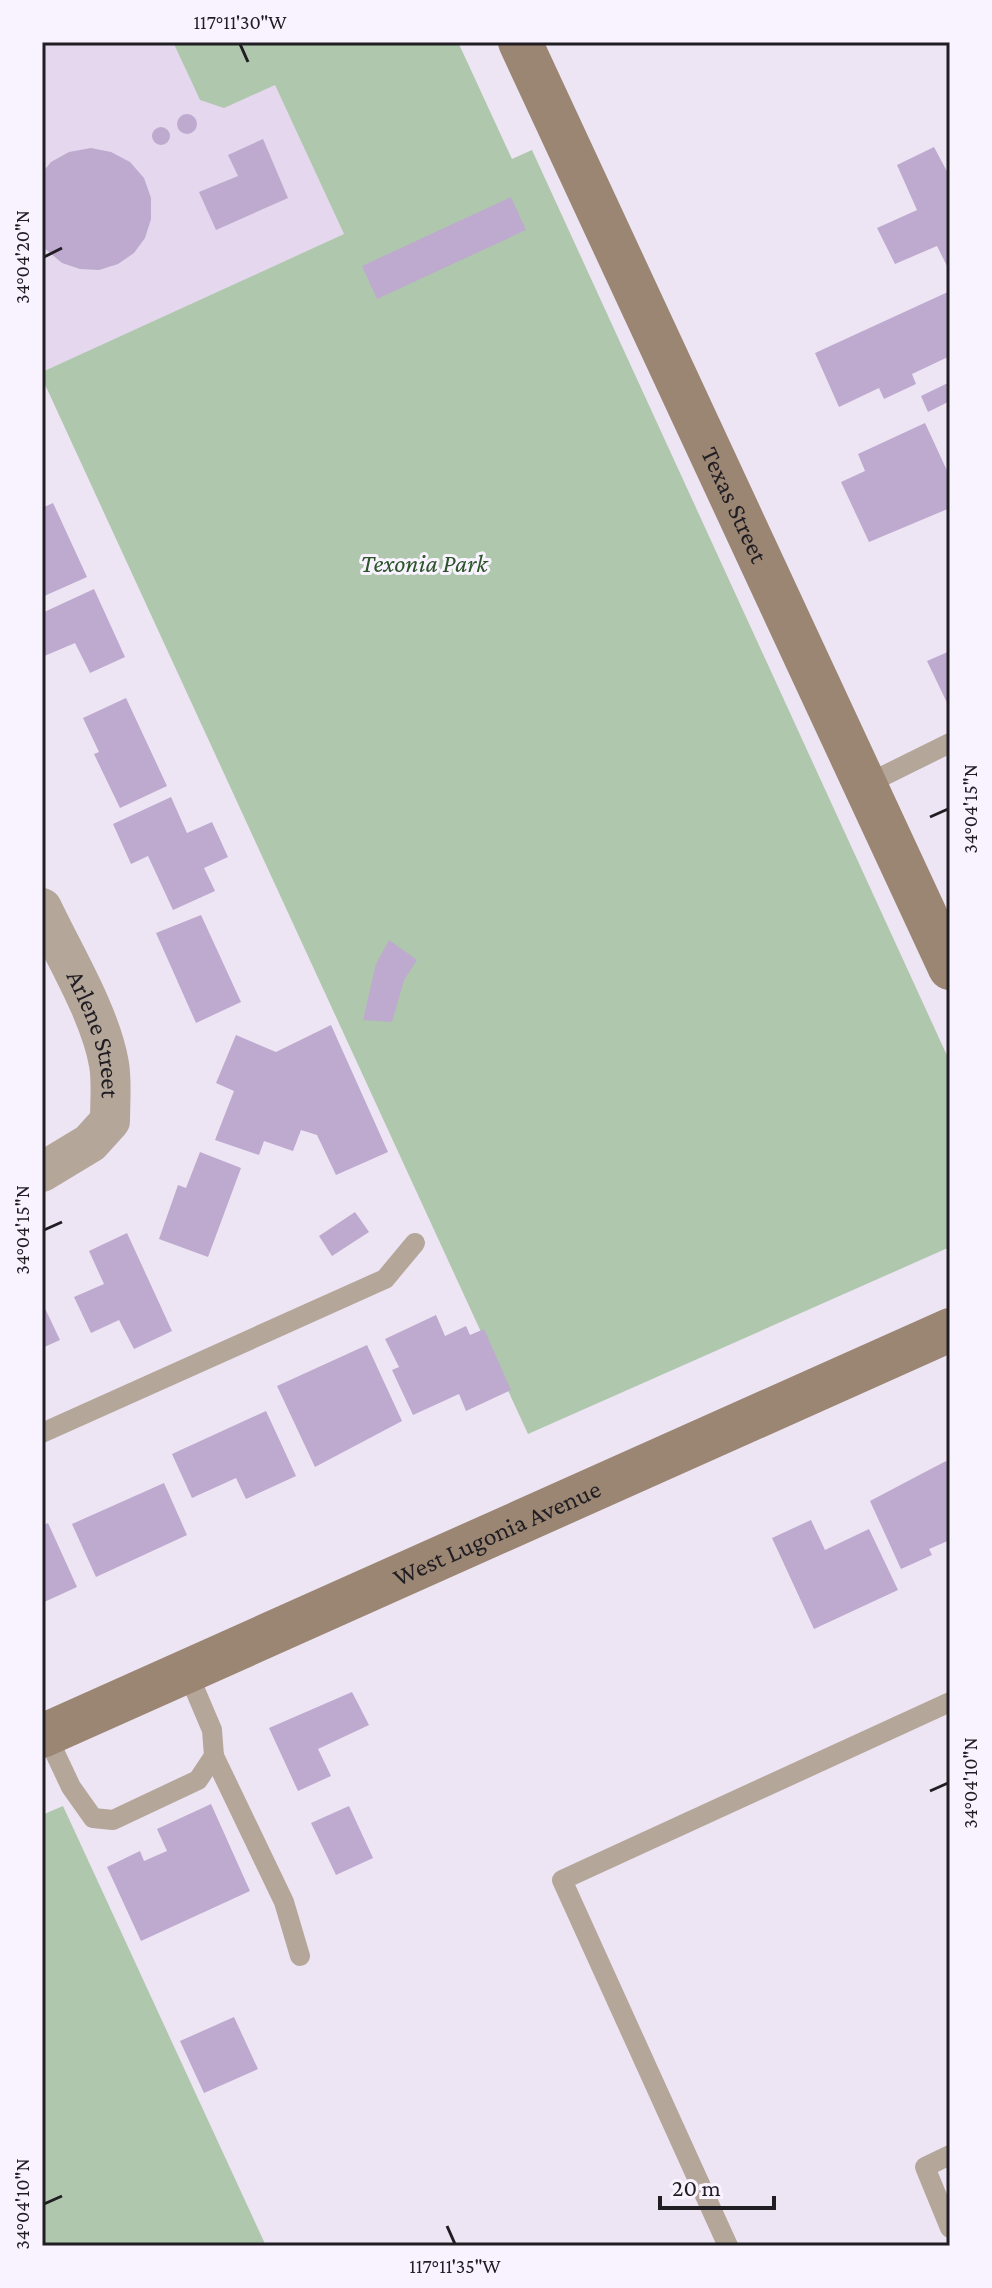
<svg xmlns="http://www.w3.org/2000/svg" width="992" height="2288" font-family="'Crimson Pro',serif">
<rect width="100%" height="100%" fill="#ede4f4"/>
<polygon fill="#e4d7ee" points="42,42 173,42 200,100 275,85 344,234 42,372"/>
<g fill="#afc7ad">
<polygon points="173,42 458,42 512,159 532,150 950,1062 950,1247 528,1434 42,378 42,372 344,234 275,85 224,108 200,100"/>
<polygon points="63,1806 266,2246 42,2246 42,1815"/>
</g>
<g fill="#beaace">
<circle cx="187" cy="124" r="10"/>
<circle cx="161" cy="136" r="9"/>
<polygon points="263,139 288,198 216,230 199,192 238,176 228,155"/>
<polygon points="934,147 950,177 950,265 947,266 937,246 895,264 877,228 917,210 897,165"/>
<polygon points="91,148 111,152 130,162 144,178 151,198 151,219 145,238 134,253 118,264 99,270 80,269 62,263 42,246 42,173 51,162 69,152"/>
<polygon points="511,197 526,230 377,299 362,266"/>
<polygon points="950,291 950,356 912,374 916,384 884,399 879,388 839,407 815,353"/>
<polygon points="950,382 950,401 928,412 921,396"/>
<polygon points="925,423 950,477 950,508 869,542 841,482 865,471 858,454"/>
<polygon points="53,503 87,577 42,597 42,508"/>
<polygon points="94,589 125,657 90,673 75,643 42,657 42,613"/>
<polygon points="950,651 950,709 927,661"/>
<polygon points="126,698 167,786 120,808 94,754 99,752 83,718"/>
<polygon points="171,797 187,833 212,822 228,857 204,868 215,891 173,910 148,856 131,864 113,824"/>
<polygon points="201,915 241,1002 196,1023 156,933"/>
<polygon points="389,940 417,960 404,980 392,1022 363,1020 376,964"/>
<polygon points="331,1025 388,1152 336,1175 317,1135 301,1130 293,1151 264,1141 259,1155 215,1140 234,1091 216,1083 236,1035 276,1052"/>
<polygon points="200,1152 241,1168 208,1257 159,1239 178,1185 186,1188"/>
<polygon points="355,1212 369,1232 332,1256 319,1236"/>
<polygon points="127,1233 172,1331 134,1349 119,1320 91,1333 74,1297 104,1284 89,1251"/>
<polygon points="42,1302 60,1340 42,1348"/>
<polygon points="436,1315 445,1336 466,1326 470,1335 484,1329 511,1390 466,1411 459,1394 413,1415 392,1370 399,1367 385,1339"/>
<polygon points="367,1345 402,1421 315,1467 277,1386"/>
<polygon points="266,1411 296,1476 246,1499 236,1478 192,1498 172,1454"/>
<polygon points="946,1461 950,1471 950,1540 929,1549 932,1555 901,1569 870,1501"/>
<polygon points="164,1483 187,1535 96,1577 72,1524"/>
<polygon points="811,1520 825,1550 869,1529 898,1590 814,1629 772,1538"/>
<polygon points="48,1523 77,1587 42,1603 42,1526"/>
<polygon points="352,1692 369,1725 318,1749 331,1776 298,1791 269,1728"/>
<polygon points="211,1804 250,1891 141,1941 107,1867 140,1851 144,1861 167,1851 157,1829"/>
<polygon points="349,1806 373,1858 336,1875 311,1823"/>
<polygon points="234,2017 258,2069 204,2093 180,2041"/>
</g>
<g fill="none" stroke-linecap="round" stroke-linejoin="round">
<g stroke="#b4a699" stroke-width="20">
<polyline points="867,784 950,743"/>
<polyline points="42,1433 385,1279 415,1243"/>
<polyline points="46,1734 71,1787 93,1818 113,1820 198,1780 214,1756 212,1730 187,1671"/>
<polyline points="214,1756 284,1902 300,1956"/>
<polyline points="950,2155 925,2167 950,2228"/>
<polyline points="728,2246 562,1880 950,1702"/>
</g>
<path stroke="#b4a699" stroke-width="40" id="s1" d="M 42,908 C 64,955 100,1013 109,1064 C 112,1082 110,1102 110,1121 L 90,1143 L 42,1172"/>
<g stroke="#9a8672" stroke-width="44">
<path id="s2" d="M 520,42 L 950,968"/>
<path id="s3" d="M 42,1736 L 950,1330"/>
</g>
</g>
<path fill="none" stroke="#201d23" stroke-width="3" d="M 240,44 L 248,62M 44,257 L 62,248M 930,817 L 948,809M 44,1230 L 62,1222M 930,1791 L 948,1783M 44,2204 L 62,2196M 447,2226 L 455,2244"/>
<g text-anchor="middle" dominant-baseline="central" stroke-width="6" stroke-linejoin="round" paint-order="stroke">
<g font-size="26" fill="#201d23" stroke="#f9f2ff">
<text stroke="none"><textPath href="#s2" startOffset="510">Texas Street</textPath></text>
<text stroke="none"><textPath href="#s1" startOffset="138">Arlene Street</textPath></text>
<text stroke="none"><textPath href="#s3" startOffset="498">West Lugonia Avenue</textPath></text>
</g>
<g font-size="26" font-style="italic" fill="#2b5528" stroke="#f9f2ff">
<text x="424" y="563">Texonia Park</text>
</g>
</g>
<rect width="992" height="2288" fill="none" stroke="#f9f2ff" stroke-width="88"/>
<path d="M660 2196v12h114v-12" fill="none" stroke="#201d23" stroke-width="4"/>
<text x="672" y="2196" font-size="24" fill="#201d23" stroke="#f9f2ff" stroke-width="6" paint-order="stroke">20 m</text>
<rect x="44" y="44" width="904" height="2200" fill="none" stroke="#201d23" stroke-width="3"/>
<g font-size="20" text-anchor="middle" fill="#201d23">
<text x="240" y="29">117°11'30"W</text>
<text transform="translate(22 257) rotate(-90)" y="7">34°04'20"N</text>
<text transform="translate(970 809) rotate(-90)" y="7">34°04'15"N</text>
<text transform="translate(22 1230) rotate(-90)" y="7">34°04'15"N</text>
<text transform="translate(970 1783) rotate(-90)" y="7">34°04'10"N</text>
<text transform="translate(22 2204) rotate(-90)" y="7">34°04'10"N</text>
<text x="455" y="2273">117°11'35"W</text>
</g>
</svg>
